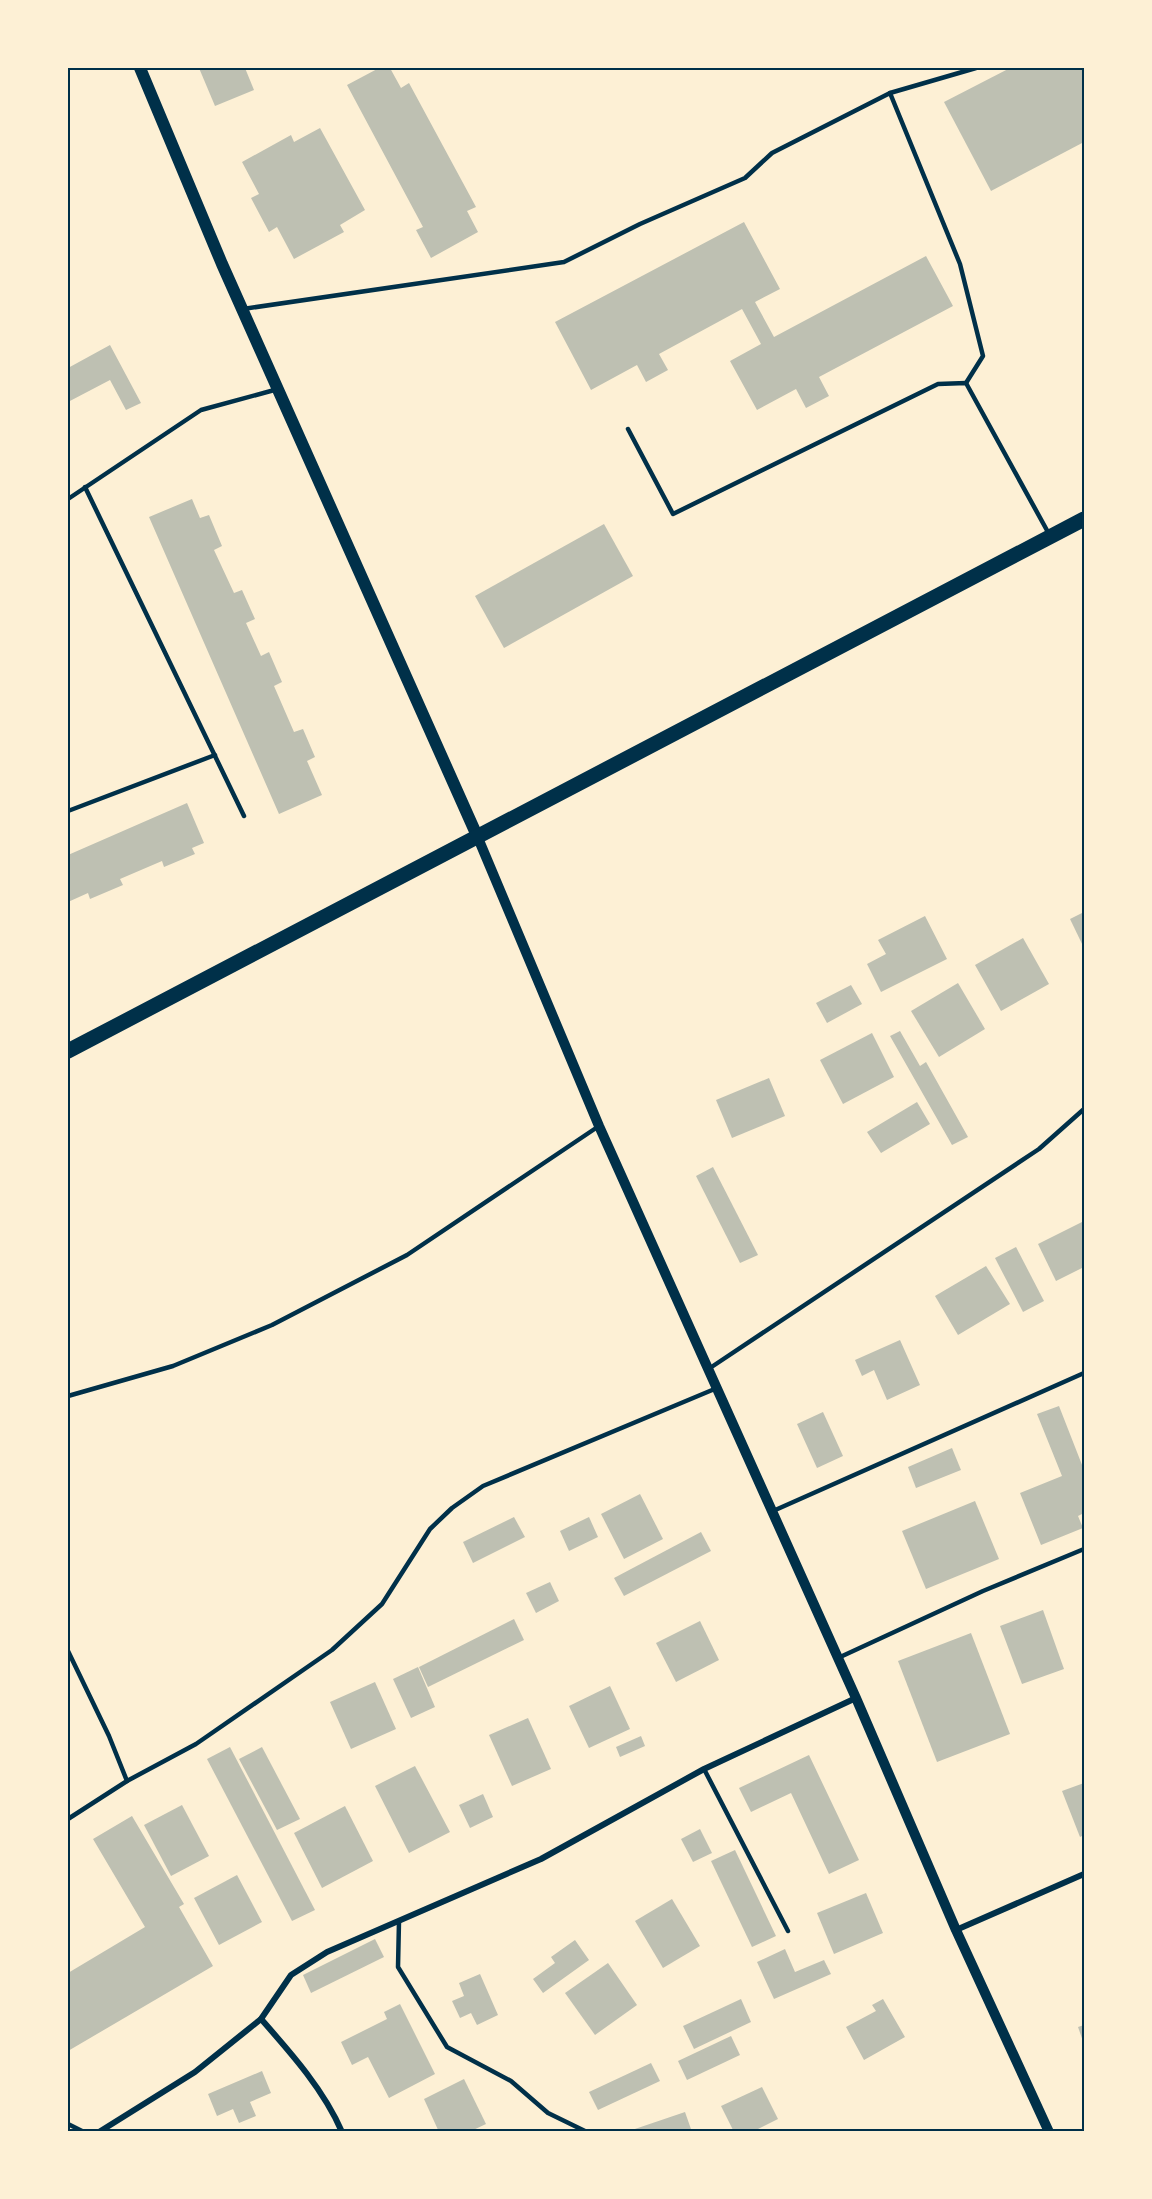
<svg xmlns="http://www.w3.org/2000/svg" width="1152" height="2199" font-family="'IBM Plex Sans',sans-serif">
<rect width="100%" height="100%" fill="#fdf0d5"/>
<g fill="#bec0b2">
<polygon points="199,68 245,68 254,90 215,106"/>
<polygon points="379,68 390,68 401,88 409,83 476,207 467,211 478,232 431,258 416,230 423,227 347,85"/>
<polygon points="1010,68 1084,68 1084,142 991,191 944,102"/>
<polygon points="320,128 365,210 340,225 344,232 294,259 277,227 269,232 251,198 259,194 242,162 291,135 294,142"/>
<polygon points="744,222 780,289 755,302 774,337 926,256 953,306 819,377 829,396 806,408 796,389 757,410 730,361 761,344 742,309 659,354 668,370 646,382 637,365 591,390 555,322"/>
<polygon points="110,345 141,403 126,410 110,380 68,402 68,368"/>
<polygon points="192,499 200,518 209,515 222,546 214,550 234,593 242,590 255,619 246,623 261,656 269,652 282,682 274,686 294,732 303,729 315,757 307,761 322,795 279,814 149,517"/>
<polygon points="604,524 633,576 504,648 475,596"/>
<polygon points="187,803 204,843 192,848 195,854 164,867 162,861 120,879 123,885 90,899 88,893 68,902 68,855"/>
<polygon points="1084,912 1084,948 1070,919"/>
<polygon points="925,916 947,959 881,992 867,964 886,954 878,940"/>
<polygon points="1023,938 1049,984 1001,1011 975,965"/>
<polygon points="958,983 985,1029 939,1057 911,1011"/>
<polygon points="851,985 862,1004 827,1023 816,1003"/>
<polygon points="900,1031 920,1066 926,1062 968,1137 952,1145 890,1036"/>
<polygon points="872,1033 894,1077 843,1104 820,1060"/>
<polygon points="769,1078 785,1116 732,1138 716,1100"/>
<polygon points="917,1102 930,1124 881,1153 867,1132"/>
<polygon points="713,1167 758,1255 740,1263 696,1176"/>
<polygon points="1082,1222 1084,1228 1084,1267 1056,1281 1038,1244"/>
<polygon points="1016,1247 1044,1301 1023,1312 995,1258"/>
<polygon points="986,1266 1010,1304 958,1335 935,1296"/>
<polygon points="900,1340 920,1385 887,1400 874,1370 862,1376 855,1360"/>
<polygon points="1059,1406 1084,1470 1084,1513 1078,1516 1083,1528 1041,1545 1020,1493 1062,1476 1037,1414"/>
<polygon points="823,1412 843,1456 817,1468 797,1424"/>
<polygon points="952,1448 961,1470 916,1488 908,1467"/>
<polygon points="640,1494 663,1539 624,1559 601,1514"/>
<polygon points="975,1501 999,1559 926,1589 902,1531"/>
<polygon points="514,1517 525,1537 473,1563 463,1542"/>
<polygon points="589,1517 598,1537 569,1551 560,1531"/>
<polygon points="701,1532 711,1551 624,1596 614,1578"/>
<polygon points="550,1582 559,1601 536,1613 526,1593"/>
<polygon points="1043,1610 1064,1669 1022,1684 1000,1626"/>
<polygon points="514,1619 524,1640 428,1687 419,1667"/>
<polygon points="700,1621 719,1660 676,1682 656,1643"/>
<polygon points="971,1633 1010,1734 937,1762 898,1661"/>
<polygon points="418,1667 435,1707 411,1718 393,1679"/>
<polygon points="375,1682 396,1729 351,1749 330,1702"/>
<polygon points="610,1686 630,1729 589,1748 569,1706"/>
<polygon points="528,1718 551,1769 512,1786 489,1735"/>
<polygon points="641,1736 645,1746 620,1757 616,1747"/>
<polygon points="230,1747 315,1910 292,1921 207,1759"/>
<polygon points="262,1747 300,1819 277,1830 239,1759"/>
<polygon points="809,1755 859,1860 829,1874 791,1793 751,1812 739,1788"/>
<polygon points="415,1766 450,1832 409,1853 375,1786"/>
<polygon points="1084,1783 1084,1835 1080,1837 1062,1791"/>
<polygon points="483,1794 493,1817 470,1828 459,1805"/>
<polygon points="182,1805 209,1856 171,1876 144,1825"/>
<polygon points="345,1806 373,1861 322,1888 294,1833"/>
<polygon points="132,1816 184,1904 179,1907 213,1966 68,2051 68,1973 145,1927 93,1839"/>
<polygon points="700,1829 712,1853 693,1862 681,1839"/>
<polygon points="735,1850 776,1936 752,1947 711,1861"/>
<polygon points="237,1875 262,1922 219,1945 194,1898"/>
<polygon points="866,1893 883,1933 834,1954 817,1913"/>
<polygon points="672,1899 700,1946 663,1968 635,1921"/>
<polygon points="375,1939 384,1957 311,1993 303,1975"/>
<polygon points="575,1940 589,1960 543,1993 533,1979 555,1963 551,1957"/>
<polygon points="785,1949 795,1972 824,1960 831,1974 774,1999 757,1962"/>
<polygon points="608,1963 637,2005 595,2035 565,1993"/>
<polygon points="480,1974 498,2015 477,2025 471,2013 460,2018 452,2001 464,1996 459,1983"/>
<polygon points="741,1999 751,2022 694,2049 683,2026"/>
<polygon points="883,1999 905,2037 864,2060 846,2027 876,2011 872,2005"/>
<polygon points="400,2004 435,2074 389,2098 368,2057 352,2065 341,2042 387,2019 384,2012"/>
<polygon points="1084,2025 1084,2044 1078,2027"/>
<polygon points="731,2036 740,2055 687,2080 678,2061"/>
<polygon points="651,2063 660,2081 598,2110 589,2092"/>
<polygon points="262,2071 271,2093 250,2102 256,2116 239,2123 233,2109 217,2116 208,2094"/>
<polygon points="464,2079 486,2124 469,2132 439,2132 424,2099"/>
<polygon points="762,2087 778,2119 752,2132 734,2132 721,2106"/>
<polygon points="685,2112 692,2132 629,2132 629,2131"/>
</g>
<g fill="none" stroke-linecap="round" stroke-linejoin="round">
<g stroke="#003049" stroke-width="4.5">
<polyline points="890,93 976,68"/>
<polyline points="243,309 564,262 640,224 745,178 772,153 890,93 960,264 983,356 966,383"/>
<polyline points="628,429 673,514 938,384 966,383 1049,534"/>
<polyline points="85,487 244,816"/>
<polyline points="68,499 201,410 278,389"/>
<polyline points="68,811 215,755"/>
<polyline points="710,1368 1039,1149 1084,1109"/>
<polyline points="68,1396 173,1366 272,1325 407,1255 599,1126"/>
<polyline points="773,1511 1084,1373"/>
<polyline points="68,1651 109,1736 127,1781 68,1819"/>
<polyline points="838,1658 983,1591 1084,1549"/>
<polyline points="704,1769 788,1931"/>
<polyline points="127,1781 196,1744 332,1650 382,1604 430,1529 452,1508 483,1486 717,1388"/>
<polyline points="399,1921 398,1967 447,2047 511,2081 548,2113 587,2132"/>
<polyline points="68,2124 84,2132"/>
</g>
<g stroke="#003049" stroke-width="6">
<polyline points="956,1930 1084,1874"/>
<polyline points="99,2132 195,2072 261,2019"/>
<path d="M 342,2132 C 324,2090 291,2053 261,2019 L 291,1975 L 327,1952 L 541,1859 L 704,1769 L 856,1698"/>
</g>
<polyline stroke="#003049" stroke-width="10" points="478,838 599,1126 856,1698 956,1930 1049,2132"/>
<polyline stroke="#003049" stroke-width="12" points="140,68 222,264 478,838"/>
<polyline stroke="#003049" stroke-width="15" points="68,1051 1084,519"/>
</g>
<rect width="1152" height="2199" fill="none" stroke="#fdf0d5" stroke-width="138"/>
<rect x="69" y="69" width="1014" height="2061" fill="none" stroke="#003049" stroke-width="2"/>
</svg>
